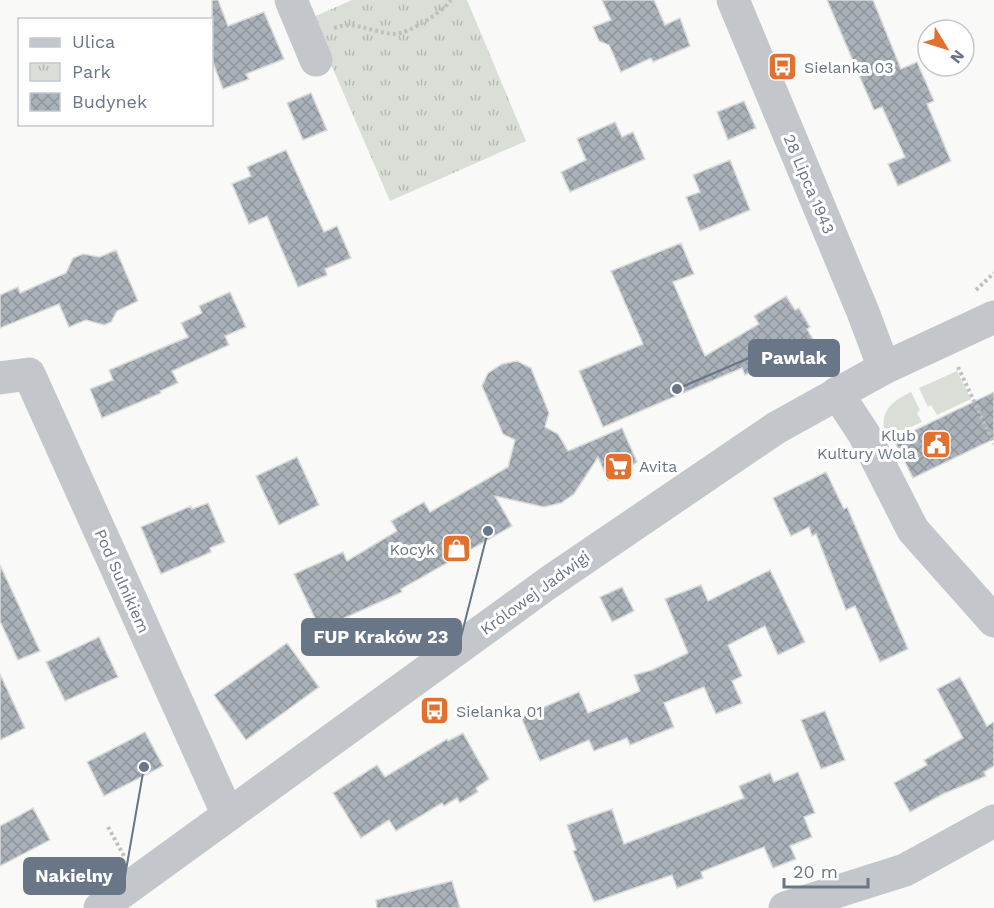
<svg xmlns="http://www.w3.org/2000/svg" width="994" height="908" font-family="'Work Sans',sans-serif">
<defs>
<pattern id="park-tufts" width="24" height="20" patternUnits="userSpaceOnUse" patternTransform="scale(1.5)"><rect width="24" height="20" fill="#d9dfd7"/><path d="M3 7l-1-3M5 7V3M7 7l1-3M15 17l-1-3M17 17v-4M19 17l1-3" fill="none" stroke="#b4b9b4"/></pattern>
<pattern id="building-cross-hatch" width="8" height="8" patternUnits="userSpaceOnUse" patternTransform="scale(1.5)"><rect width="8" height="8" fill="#a9b1b9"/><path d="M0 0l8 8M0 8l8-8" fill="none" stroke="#8e959c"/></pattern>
</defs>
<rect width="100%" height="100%" fill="#f9faf7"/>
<g fill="#d9dfd7">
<polygon points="957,371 971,399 937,415 931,405 928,407 919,388"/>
<path d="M 911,392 L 920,410 L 917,413 L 922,422 L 887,438 C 877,414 890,402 911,392 Z"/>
</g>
<polygon fill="url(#park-tufts)" points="352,0 467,0 526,141 390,201 311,18"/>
<g fill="url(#building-cross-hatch)" stroke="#dbdcda" stroke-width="1.5">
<polygon points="212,0 218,0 228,26 264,12 284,59 246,74 249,79 223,89 212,60"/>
<polygon points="602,0 654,0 665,25 680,18 690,46 653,62 651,58 621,72 609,45 599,41 593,27 611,20"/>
<polygon points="827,0 873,0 901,69 917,62 934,101 927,104 951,161 898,186 888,164 905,157 882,107 874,110"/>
<polygon points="311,93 327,130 303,140 287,103"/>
<polygon points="744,101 756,128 728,140 717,112"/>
<polygon points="615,122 622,137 633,132 645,159 570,192 561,172 586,160 577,139"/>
<polygon points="286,150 324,232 337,226 351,258 325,269 327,275 298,287 267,216 249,224 232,184 251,176 247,167"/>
<polygon points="730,160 750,210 700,231 686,197 700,192 693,175"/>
<polygon points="681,243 694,274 673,282 705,356 759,324 754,316 786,296 795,310 799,308 810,327 807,329 815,343 772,371 767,363 745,375 742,368 603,427 579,371 643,344 611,271"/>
<polygon points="116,250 138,301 117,311 111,322 104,325 86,320 69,327 59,304 0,328 0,295 18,287 20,293 66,273 73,258 83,254 100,257"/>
<polygon points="230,292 246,327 225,336 229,345 172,371 178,383 160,391 161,393 102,418 90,389 113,380 109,370 188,337 181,323 202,313 199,306"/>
<polygon points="517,361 531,368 549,413 545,427 558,434 568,451 622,428 637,462 608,481 598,457 574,494 561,503 544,507 495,496 512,526 401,589 402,592 320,629 294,574 343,552 347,561 397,531 391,521 424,502 430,512 508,467 515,440 503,434 482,386 488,373 502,364"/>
<polygon points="994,392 994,439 913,478 894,440"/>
<polygon points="297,457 319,505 279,525 256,476"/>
<polygon points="826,472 844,509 847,507 908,649 880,662 855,606 846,610 816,534 812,536 809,527 791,536 773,498"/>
<polygon points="208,503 225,542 210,548 211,552 161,574 141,527 191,506 192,509"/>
<polygon points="0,565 40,651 18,660 0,621"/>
<polygon points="770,570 805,642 778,655 765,626 728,645 742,676 732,681 742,703 716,714 704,687 664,703 674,727 630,745 627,738 594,751 589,740 540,761 521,717 579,692 588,713 640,691 634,675 652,670 688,653 665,599 701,585 708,601"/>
<polygon points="622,587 634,611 612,622 600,597"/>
<polygon points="99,637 118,677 65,701 46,662"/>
<polygon points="287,643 319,687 246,740 214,695"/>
<polygon points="0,674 25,728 0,740"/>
<polygon points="960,677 987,726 994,722 994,766 984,772 986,776 943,794 910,812 894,783 927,765 924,760 963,738 937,689"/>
<polygon points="825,711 845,760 821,769 801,720"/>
<polygon points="145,732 163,766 104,796 87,762"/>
<polygon points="463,733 489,779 476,788 478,792 460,803 457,798 444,806 442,803 396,831 389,820 361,838 333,793 377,765 385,777 447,739 448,741"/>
<polygon points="798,772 815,813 804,817 812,837 790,846 796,859 773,868 764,847 701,872 703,878 677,888 672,875 594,902 573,851 576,850 567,825 612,809 624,844 744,798 739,786 770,773 774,782"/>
<polygon points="33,808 50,840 0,866 0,826"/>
<polygon points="452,881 460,908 377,908 376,900"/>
</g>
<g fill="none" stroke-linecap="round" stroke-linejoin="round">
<g stroke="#bdc0c3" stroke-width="4" stroke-dasharray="3 3" stroke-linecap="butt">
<path d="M 334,28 C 355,20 373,33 395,34 C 408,34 444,11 451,0"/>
<polyline points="976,290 994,273"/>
<polyline points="958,367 994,444"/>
<polyline points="108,827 124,856"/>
</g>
<g stroke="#c3c7cb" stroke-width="33">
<polyline points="291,0 316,60"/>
<polyline points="733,0 863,312 884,368"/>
<polyline points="0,378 29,374 228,815"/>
<polyline points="837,393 864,434 913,530 994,621"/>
<polyline points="100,908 548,583 776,428 884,368 994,317"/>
<polyline points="785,908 905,870 994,821"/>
</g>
</g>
<defs>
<symbol id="bus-square" viewBox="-11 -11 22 22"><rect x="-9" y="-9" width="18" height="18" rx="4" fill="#e2712f" stroke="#fff"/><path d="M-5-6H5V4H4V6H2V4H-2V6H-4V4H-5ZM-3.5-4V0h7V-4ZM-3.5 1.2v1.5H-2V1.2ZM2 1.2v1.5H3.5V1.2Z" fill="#fff"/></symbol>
<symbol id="civic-square" viewBox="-11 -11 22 22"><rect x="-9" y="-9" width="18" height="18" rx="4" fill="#e2712f" stroke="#fff"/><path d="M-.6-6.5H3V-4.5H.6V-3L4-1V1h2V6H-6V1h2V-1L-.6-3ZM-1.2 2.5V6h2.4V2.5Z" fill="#fff"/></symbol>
<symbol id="supermarket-square" viewBox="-11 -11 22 22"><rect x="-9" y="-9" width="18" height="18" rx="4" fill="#e2712f" stroke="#fff"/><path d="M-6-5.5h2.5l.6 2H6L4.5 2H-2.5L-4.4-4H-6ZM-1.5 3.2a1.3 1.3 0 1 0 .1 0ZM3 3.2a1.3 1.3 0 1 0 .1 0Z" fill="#fff"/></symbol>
<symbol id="shop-square" viewBox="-11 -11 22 22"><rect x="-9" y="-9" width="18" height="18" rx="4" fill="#e2712f" stroke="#fff"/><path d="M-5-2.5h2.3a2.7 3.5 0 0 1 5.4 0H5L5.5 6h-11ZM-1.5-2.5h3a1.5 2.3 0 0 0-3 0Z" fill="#fff"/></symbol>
</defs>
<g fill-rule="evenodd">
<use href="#bus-square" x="766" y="50" width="33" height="33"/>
<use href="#civic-square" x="920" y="428" width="33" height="33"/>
<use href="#supermarket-square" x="602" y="450" width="33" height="33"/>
<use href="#shop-square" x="440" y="532" width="33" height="33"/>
<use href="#bus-square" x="418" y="694" width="33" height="33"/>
</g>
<g text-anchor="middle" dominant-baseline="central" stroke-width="6" stroke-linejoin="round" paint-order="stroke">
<g font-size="16" fill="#697688" stroke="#fff" text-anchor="start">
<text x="804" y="67">Sielanka 03</text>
<text x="916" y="435" text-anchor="end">Klub<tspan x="916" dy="18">Kultury Wola</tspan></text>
<text x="639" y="466">Avita</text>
<text x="435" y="549" text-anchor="end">Kocyk</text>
<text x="456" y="711">Sielanka 01</text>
</g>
<g font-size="16" fill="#697688" stroke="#fff">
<text transform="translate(809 184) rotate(67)">28 Lipca 1943</text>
<text transform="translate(122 581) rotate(66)">Pod Sulnikiem</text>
<text transform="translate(535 593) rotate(-36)">Królowej Jadwigi</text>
</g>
</g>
<path fill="none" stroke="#697688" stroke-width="2" d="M677 389L749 358M488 531L461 637M144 767L125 876"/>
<g fill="#697688" stroke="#fff" stroke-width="2">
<circle cx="677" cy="389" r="6"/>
<circle cx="488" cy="531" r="6"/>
<circle cx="144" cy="767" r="6"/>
</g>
<g fill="#697688" stroke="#697688" stroke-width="2">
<rect x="749" y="340" width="90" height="36" rx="6"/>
<rect x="302" y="619" width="159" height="36" rx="6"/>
<rect x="24" y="858" width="101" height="36" rx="6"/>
</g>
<g font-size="18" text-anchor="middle" font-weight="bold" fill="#fff">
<text x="794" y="364">Pawlak</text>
<text x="381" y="643">FUP Kraków 23</text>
<text x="74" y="882">Nakielny</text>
</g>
<rect x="18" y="18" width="195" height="108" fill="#ffffff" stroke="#c3c8cf" stroke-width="1.5"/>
<rect x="30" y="38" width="30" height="9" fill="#c3c7cb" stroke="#c3c8cf" stroke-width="1.5"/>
<text x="72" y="48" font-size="18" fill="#697688">Ulica</text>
<rect x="30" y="63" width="30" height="18" fill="url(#park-tufts)" stroke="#c3c8cf" stroke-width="1.5"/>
<text x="72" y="78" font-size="18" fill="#697688">Park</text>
<rect x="30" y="93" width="30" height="18" fill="url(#building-cross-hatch)" stroke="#c3c8cf" stroke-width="1.5"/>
<text x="72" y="108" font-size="18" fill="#697688">Budynek</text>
<g transform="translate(946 48) rotate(128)"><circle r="28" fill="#ffffff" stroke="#c3c8cf" stroke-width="1.5"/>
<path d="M0-4.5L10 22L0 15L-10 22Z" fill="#e2712f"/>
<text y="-9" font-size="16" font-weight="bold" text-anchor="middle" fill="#697688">N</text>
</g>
<path d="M784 878v9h84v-9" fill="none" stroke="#697688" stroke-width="3"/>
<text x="793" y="878" font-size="18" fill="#697688" stroke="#ffffff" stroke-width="4.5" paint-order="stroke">20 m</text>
</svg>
